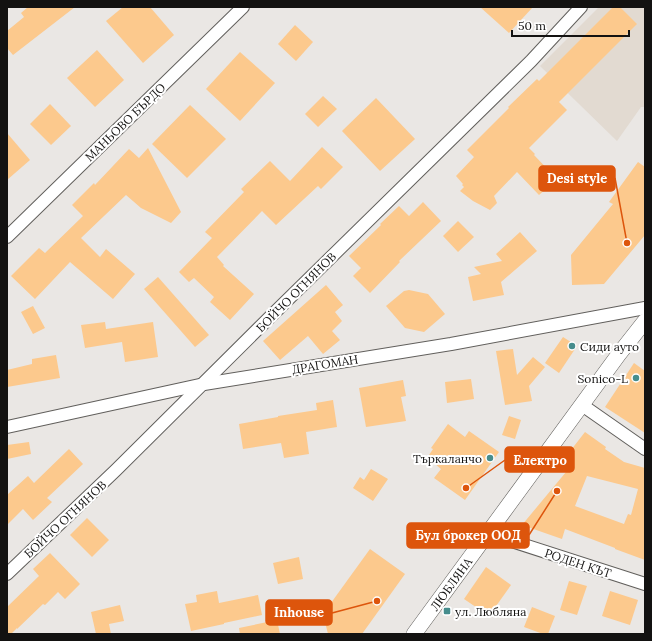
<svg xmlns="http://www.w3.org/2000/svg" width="652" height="641" font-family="Lora,serif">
<rect width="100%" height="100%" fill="#eae7e4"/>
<polygon fill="#e2dad1" points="599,7 645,7 645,107 641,107 617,141 540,66"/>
<g fill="#fcc98d" fill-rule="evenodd">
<polygon points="28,7 75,7 13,55 7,48 7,31 24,17 21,13"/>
<polygon points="123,7 150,7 174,35 143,63 106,21"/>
<polygon points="480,7 533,7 509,33"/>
<polygon points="613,7 620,7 637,24 559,102 567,110 529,148 535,154 534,155 557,179 539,195 517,172 494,196 497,203 490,210 473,201 460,191 464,187 462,185 463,184 456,176 474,157 467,150 509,108 508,107 537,79 539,81"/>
<polygon points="295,25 313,42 296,61 278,44"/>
<polygon points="97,50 124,80 95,107 67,78"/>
<polygon points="240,52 275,83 240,121 206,89"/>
<polygon points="323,96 337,109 318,127 305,114"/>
<polygon points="376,98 415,139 380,171 342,131"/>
<polygon points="50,104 71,126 51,145 30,124"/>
<polygon points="190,105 226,139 187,178 152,144"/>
<polygon points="7,133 30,160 7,180"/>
<polygon points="322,147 343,167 321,189 318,186 276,225 262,211 217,257 224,265 223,266 254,294 230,320 210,302 214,297 194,278 189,282 179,272 212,238 205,232 244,192 241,189 270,161 290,181"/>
<polygon points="148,148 181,212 171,223 141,208 126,195 81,238 100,257 106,249 135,274 113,299 70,262 35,299 11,276 39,248 45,253 83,216 72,205 94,183 95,185 129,149 139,158"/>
<polygon points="638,162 645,167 645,235 604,284 572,285 571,255 613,204 609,202"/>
<polygon points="423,202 441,221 399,261 400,262 370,293 353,276 361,268 349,256 381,225 380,224 399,206 409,216"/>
<polygon points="458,221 474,237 458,252 443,236"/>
<polygon points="520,232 537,251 501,282 504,295 473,301 468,277 481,274 474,267 502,261 496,254"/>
<polygon points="158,277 209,335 195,347 144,289"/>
<polygon points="326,285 343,305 335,312 342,321 332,331 340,340 323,354 308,336 280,360 263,341"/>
<polygon points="409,290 428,294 445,314 424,332 405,328 386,306 404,291"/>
<polygon points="33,306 45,328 33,334 21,312"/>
<polygon points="105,322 106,329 153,322 158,357 125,362 122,342 85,348 81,325"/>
<polygon points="563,337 577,346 559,373 545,363"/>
<polygon points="513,349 517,375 533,357 545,367 529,386 532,401 505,405 496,351"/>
<polygon points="56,355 60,378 7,387 7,370 32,364 32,359"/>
<polygon points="634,363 645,371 645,433 605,407"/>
<polygon points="471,379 474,399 447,403 445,382"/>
<polygon points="403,380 406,396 401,397 406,421 366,427 359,388"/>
<polygon points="333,400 337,427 306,432 309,454 284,458 281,443 243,449 239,424 278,417 278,416 317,410 316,403"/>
<polygon points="509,416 521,420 515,439 502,435"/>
<polygon points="448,424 465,437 469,431 499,452 465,500 434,478 441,469 434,463 436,460 429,455 433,449 431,448"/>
<path d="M 585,432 L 606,447 L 605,449 L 624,462 L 645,468 L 645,560 L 615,549 L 615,548 L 565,529 L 562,539 L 522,525 L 571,466 L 565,463 L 571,450 ZM 587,476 L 638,489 L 631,515 L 628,514 L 624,524 L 575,506 Z"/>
<polygon points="29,442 31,454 7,459 7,445"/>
<polygon points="69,449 83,464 47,498 52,502 33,520 23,509 7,525 7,495 28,476 34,483"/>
<polygon points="371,469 388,479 373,501 353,488 360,477 364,480"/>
<polygon points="87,518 109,540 92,557 70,535"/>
<polygon points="370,549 405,574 362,634 328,634 323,614"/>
<polygon points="50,553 80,584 65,599 58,592 45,605 43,604 17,629 17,628 11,634 7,634 7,607 39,576 33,569"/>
<polygon points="299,557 303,579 278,584 273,563"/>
<polygon points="486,567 511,585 489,616 464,599"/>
<polygon points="569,581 587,586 577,615 560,610"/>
<polygon points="217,591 219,603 258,595 262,615 224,623 224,624 191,631 185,604 197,602 196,595"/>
<polygon points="610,591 638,600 630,625 602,616"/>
<polygon points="120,605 124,621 109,624 111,634 96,634 91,612"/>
<polygon points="532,607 555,616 548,634 543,634 524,627"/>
<polygon points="277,620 280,634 240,634 239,628"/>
</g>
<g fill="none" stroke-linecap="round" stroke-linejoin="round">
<defs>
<g id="minor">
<polyline points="7,237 243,7"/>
<polyline points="582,405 645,449"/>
<polyline points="7,427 204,384 451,344 645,308"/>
<polyline points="487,533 645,584"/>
<polyline points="7,574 116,470 268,319 531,61 581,7"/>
</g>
<polyline id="tertiary" points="414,634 619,354 645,321"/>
</defs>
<use href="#minor" stroke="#615f5c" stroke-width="14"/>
<use href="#tertiary" stroke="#615f5c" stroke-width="16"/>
<use href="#minor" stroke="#fff" stroke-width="12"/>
<use href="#tertiary" stroke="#fff" stroke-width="15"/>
</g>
<g fill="#468d8d" stroke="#fff" stroke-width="1.5">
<circle cx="572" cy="346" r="4"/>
<circle cx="636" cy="378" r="4"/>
<circle cx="490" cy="458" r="4"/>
<rect x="443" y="607" width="8" height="8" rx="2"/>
</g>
<g text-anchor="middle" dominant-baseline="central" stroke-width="4" stroke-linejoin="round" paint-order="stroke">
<g font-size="12" fill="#131211" stroke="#fff">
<text transform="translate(125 122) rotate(-44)">МАНЬОВО БЪРДО</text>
<text transform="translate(296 292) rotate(-45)">БОЙЧО ОГНЯНОВ</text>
<text transform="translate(325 364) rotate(-9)">ДРАГОМАН</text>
<text transform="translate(65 519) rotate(-43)">БОЙЧО ОГНЯНОВ</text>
<text transform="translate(578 563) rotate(18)">РОДЕН КЪТ</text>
<text transform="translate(451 584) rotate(-54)">ЛЮБЛЯНА</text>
</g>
<g font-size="12" fill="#131211" stroke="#fff" text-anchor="start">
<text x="580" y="346">Сиди ауто</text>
<text x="628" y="378" text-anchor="end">Sonico-L</text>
<text x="482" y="458" text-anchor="end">Търкаланчо</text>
<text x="455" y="611">ул. Любляна</text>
</g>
</g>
<path fill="none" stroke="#dd550c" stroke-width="1.5" d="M627 243L615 178M466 488L505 460M557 491L529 535M377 601L332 613"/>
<g fill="#dd550c" stroke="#fff" stroke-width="1.5">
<circle cx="627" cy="243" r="4"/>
<circle cx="466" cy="488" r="4"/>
<circle cx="557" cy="491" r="4"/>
<circle cx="377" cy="601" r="4"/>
</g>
<g fill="#dd550c" stroke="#dd550c" stroke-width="1.5">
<rect x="539" y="166" width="76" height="25" rx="4"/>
<rect x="505" y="447" width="69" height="25" rx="4"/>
<rect x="407" y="523" width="122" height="25" rx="4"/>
<rect x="266" y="600" width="66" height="25" rx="4"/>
</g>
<g font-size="13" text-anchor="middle" font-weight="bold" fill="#fff">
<text x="577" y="183">Desi style</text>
<text x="540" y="465">Електро</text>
<text x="468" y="540">Бул брокер ООД</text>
<text x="299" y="617">Inhouse</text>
</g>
<rect width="652" height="641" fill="none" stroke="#131211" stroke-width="16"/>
<path d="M512 30v6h117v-6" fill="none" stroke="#131211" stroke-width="2"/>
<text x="518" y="30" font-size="12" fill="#131211" stroke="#ffffff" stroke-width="3" paint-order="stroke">50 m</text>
</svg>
